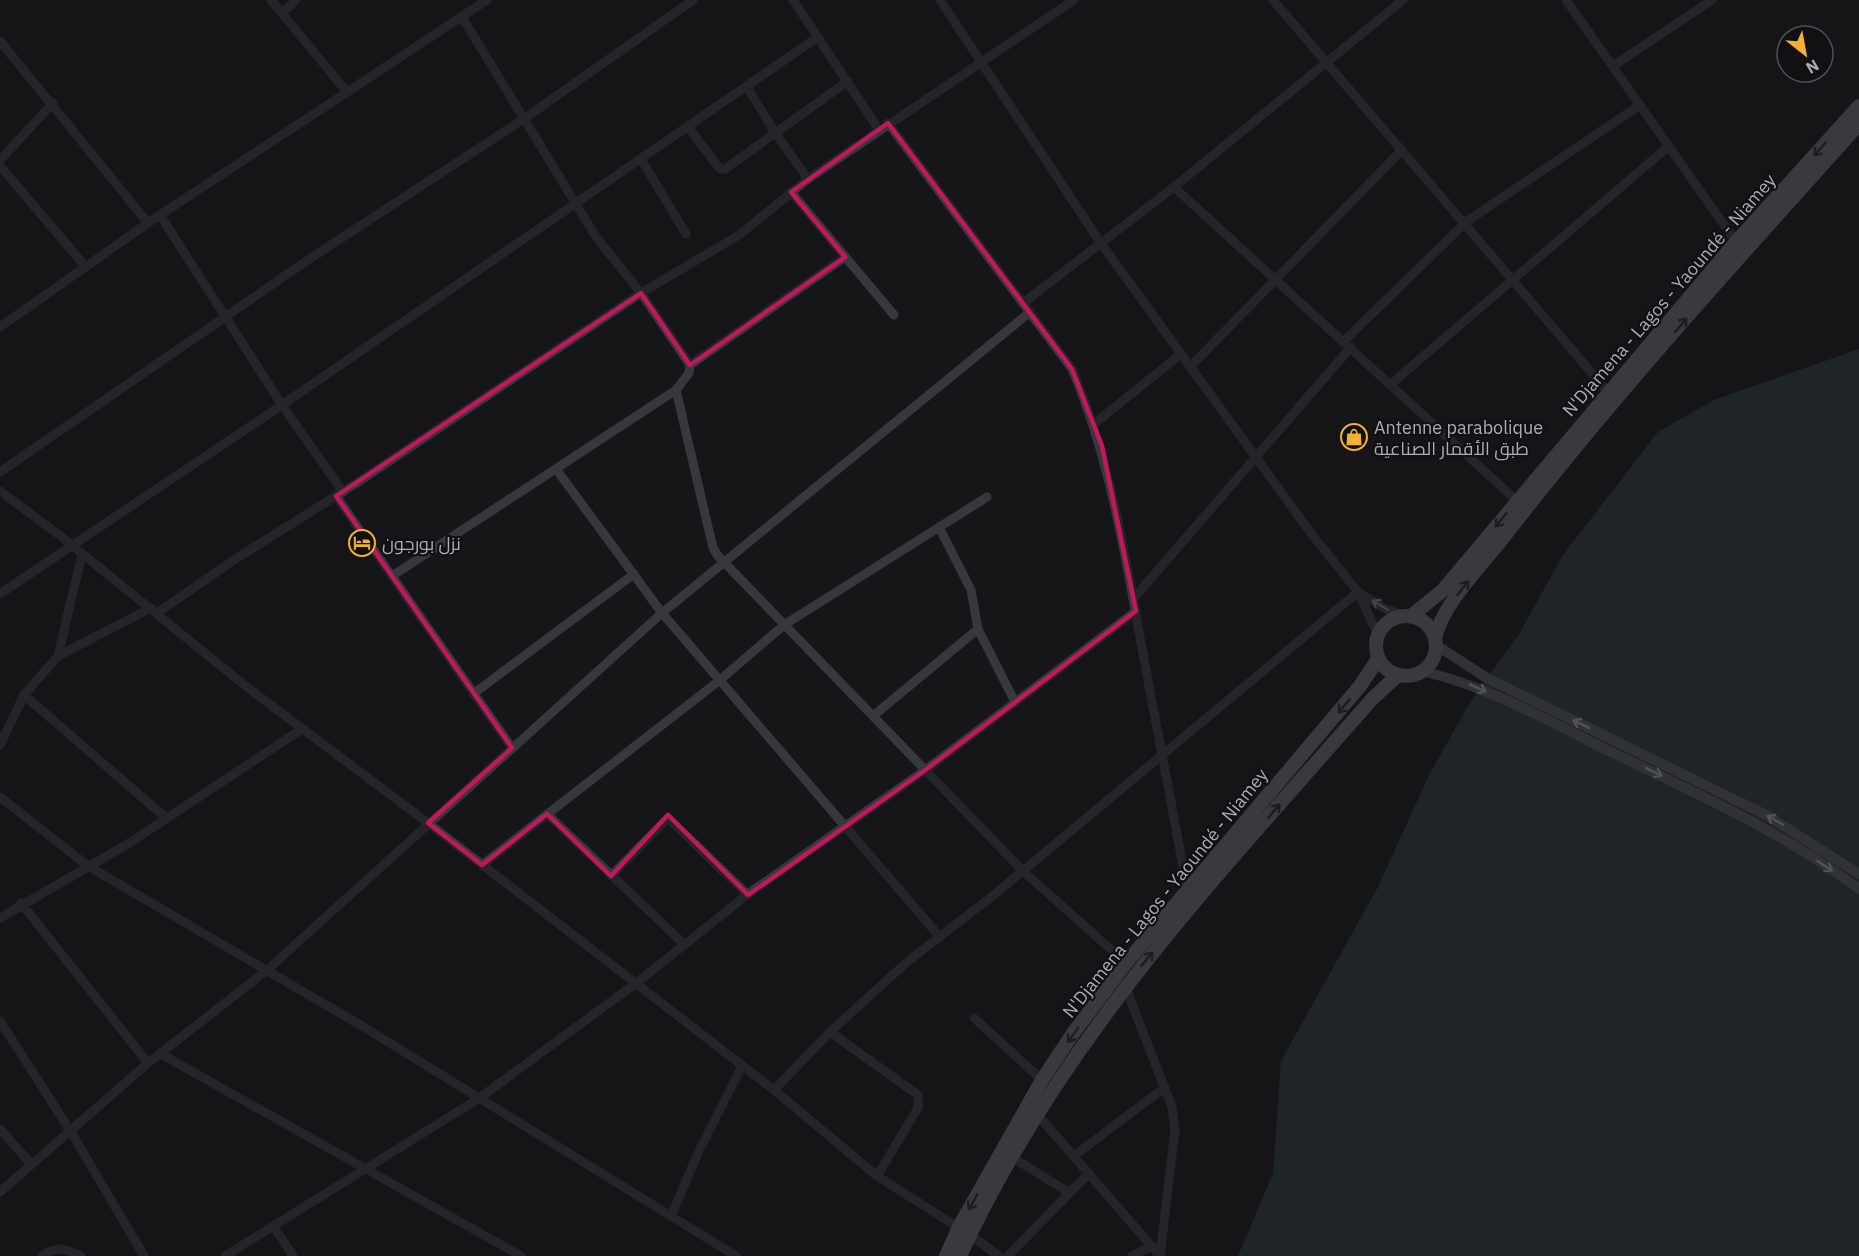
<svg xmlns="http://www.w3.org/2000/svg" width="1859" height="1256" font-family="'IBM Plex Sans',Cairo,sans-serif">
<rect width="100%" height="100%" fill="#161618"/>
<polygon fill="#2c353c" points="1859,349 1859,1256 1238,1256 1273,1174 1281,1061 1378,887 1429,775 1471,701 1519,634 1563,555 1658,432 1714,400"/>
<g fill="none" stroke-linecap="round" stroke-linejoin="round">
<g stroke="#37383d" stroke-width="9">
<polyline points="271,0 346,91"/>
<polyline points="793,0 879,130"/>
<polyline points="940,0 1100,242 1310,532 1358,592 1384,608 1402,615"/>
<polyline points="1273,0 1609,393"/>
<polyline points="1566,0 1736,242"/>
<polyline points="282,13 296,0"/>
<polyline points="462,17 596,237 641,293 690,365"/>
<polyline points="0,41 148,223"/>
<polyline points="1613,66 1712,0"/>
<polyline points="747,87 776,134 808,179"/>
<path d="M 888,123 L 1072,369 C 1111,461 1126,561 1144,659 C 1158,736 1174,813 1187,891"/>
<polyline points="688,127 720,169 725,169 848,81"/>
<polyline points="641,159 686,234"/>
<polyline points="0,160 53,103"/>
<polyline points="0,166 85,266"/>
<polyline points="1174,187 1403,0"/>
<polyline points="791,192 894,315"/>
<polyline points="160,215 282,405 343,492"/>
<polyline points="1023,303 1174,187 1517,501"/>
<polyline points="0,327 148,223 487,0"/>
<polyline points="1344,341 1466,222 1640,105"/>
<polyline points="1190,367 1402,150"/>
<polyline points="1391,384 1669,146"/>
<polyline points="676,390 713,548 718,556 1023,871 1126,963"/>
<polyline points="1094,424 1181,354"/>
<polyline points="556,469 662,613 940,937"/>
<polyline points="0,472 305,262 525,118 693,0"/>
<polyline points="0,491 63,538 243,684 432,826 774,1090 877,1176 970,1235 999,1256"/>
<polyline points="336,496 512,748"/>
<polyline points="939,527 971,590 978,629 1015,702"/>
<polyline points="392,576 676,390 689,373 690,365 845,257"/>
<polyline points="1358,592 1378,635"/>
<polyline points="0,594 282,405 818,37"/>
<polyline points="1133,599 1351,347"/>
<polyline points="157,613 237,558 355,484 641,293 739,235 808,179 1074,0"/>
<polyline points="58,656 82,554"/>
<polyline points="473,694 634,574"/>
<polyline points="24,695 166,818"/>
<polyline points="873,716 978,629"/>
<polyline points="0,745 24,695 58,656 151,608"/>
<polyline points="0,797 88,866 362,1026 736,1256"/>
<polyline points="547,814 684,944"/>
<polyline points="482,865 720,680 784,625 987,497"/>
<polyline points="611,876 668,818 748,895"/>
<polyline points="21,903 148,1063"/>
<polyline points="0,918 131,842 302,729"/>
<polyline points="1125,986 1172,1107 1175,1130 1160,1256"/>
<polyline points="974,1018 1042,1080"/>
<polyline points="0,1021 71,1132 144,1256"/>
<polyline points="830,1032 918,1095 918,1108 877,1176"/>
<polyline points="161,1054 521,1256"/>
<polyline points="774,1090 830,1032 907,962 995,894 1358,592"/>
<polyline points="1037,1114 1160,1256"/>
<polyline points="0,1129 31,1164"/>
<polyline points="1075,1155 1164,1088"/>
<polyline points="1012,1157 1068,1192"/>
<polyline points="0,1192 148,1063 266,971 662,613 1030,312"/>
<polyline points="671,1216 698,1153 742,1066"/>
<polyline points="274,1227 293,1256"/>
<path d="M 42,1256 C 58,1245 65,1249 81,1256"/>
<polyline points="225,1256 478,1099 635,984 752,891 924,771 1136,611"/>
<polyline points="1008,1256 1089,1173"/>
<polyline points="1132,1256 1152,1246"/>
</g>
<g stroke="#53555c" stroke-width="10">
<polyline points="1436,645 1487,678 1768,816 1859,874"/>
<path d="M 1422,671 C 1487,686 1547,720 1607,750 C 1693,792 1782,831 1859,889"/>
</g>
<g stroke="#63666e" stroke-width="14">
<circle cx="1406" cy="646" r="30"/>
<polyline points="1411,616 1442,591 1736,242 1859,106"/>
<path d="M 1435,639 C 1442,604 1481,566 1503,538 C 1614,394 1738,259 1859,124"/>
<polyline points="946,1256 959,1227 1042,1080 1074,1032 1126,963 1360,686 1378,659"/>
<path d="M 960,1256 C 1060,1039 1217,876 1373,698 L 1398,675"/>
</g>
</g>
<defs><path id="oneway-shaft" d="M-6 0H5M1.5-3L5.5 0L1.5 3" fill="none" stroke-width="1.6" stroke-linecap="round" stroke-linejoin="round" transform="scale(1.5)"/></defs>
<g stroke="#26262a">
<use href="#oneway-shaft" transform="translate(1820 149) rotate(132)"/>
<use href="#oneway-shaft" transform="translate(1681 325) rotate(-50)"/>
<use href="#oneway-shaft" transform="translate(1501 520) rotate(129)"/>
<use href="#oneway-shaft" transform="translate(1463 588) rotate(-52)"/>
<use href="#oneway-shaft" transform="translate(1344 706) rotate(130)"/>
<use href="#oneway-shaft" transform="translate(1274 811) rotate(-49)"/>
<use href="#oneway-shaft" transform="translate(1147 959) rotate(-50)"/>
<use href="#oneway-shaft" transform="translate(1073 1035) rotate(125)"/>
<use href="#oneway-shaft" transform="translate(973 1202) rotate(120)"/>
</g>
<use stroke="#757881" href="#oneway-shaft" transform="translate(1380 605) rotate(-148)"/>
<g stroke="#979ba6">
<use href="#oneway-shaft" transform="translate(1478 688) rotate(24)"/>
<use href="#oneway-shaft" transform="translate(1581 724) rotate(-154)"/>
<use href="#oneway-shaft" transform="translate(1654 772) rotate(26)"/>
<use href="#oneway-shaft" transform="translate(1775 820) rotate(-150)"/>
<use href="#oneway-shaft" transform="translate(1825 866) rotate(34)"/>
</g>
<path d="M0 0H1859V1256H0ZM 888,123 L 1072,369 L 1102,446 L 1136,611 L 924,771 L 748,895 L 668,815 L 611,876 L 547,814 L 482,865 L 428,823 L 512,748 L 336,496 L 641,293 L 690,365 L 845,257 L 791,192 Z" fill="#161618" fill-opacity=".55" fill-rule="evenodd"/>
<path fill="none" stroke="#c2185b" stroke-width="4.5" stroke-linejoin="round" d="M 888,123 L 1072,369 L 1102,446 L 1136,611 L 924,771 L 748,895 L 668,815 L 611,876 L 547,814 L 482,865 L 428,823 L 512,748 L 336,496 L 641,293 L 690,365 L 845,257 L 791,192 Z"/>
<defs>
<symbol id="shop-ring" viewBox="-11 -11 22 22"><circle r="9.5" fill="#111113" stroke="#f2b134" stroke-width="1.5"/><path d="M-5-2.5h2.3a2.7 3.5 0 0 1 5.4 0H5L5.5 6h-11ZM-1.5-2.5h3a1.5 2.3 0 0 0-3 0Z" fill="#f2b134"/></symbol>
<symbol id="hotel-ring" viewBox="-11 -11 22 22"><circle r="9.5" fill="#111113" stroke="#f2b134" stroke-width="1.5"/><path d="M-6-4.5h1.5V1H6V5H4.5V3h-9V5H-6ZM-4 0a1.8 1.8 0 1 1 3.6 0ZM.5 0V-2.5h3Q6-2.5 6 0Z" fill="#f2b134"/></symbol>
</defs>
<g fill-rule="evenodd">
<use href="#shop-ring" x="1339" y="422" width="30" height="30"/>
<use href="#hotel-ring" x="347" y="528" width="30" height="30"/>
</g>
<g text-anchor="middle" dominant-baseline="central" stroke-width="4.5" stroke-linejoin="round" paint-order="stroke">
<g font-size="18" fill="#a8adb8" stroke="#111113">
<text transform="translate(1669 295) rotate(-49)">N'Djamena - Lagos - Yaoundé - Niamey</text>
<text transform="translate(1165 893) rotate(-51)">N'Djamena - Lagos - Yaoundé - Niamey</text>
</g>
<g font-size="18" fill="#a8adb8" stroke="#111113" text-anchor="start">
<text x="1374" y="427">Antenne parabolique<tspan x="1374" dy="21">طبق الأقمار الصناعية</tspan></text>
<text x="382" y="543">نزل بورجون</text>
</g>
</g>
<g transform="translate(1805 54) rotate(149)"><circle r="28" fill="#111113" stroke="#4d4f55" stroke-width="1.5"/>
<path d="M0-4.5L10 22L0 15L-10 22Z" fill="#f2b134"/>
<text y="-9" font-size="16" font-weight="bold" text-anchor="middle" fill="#a8adb8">N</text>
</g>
</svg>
